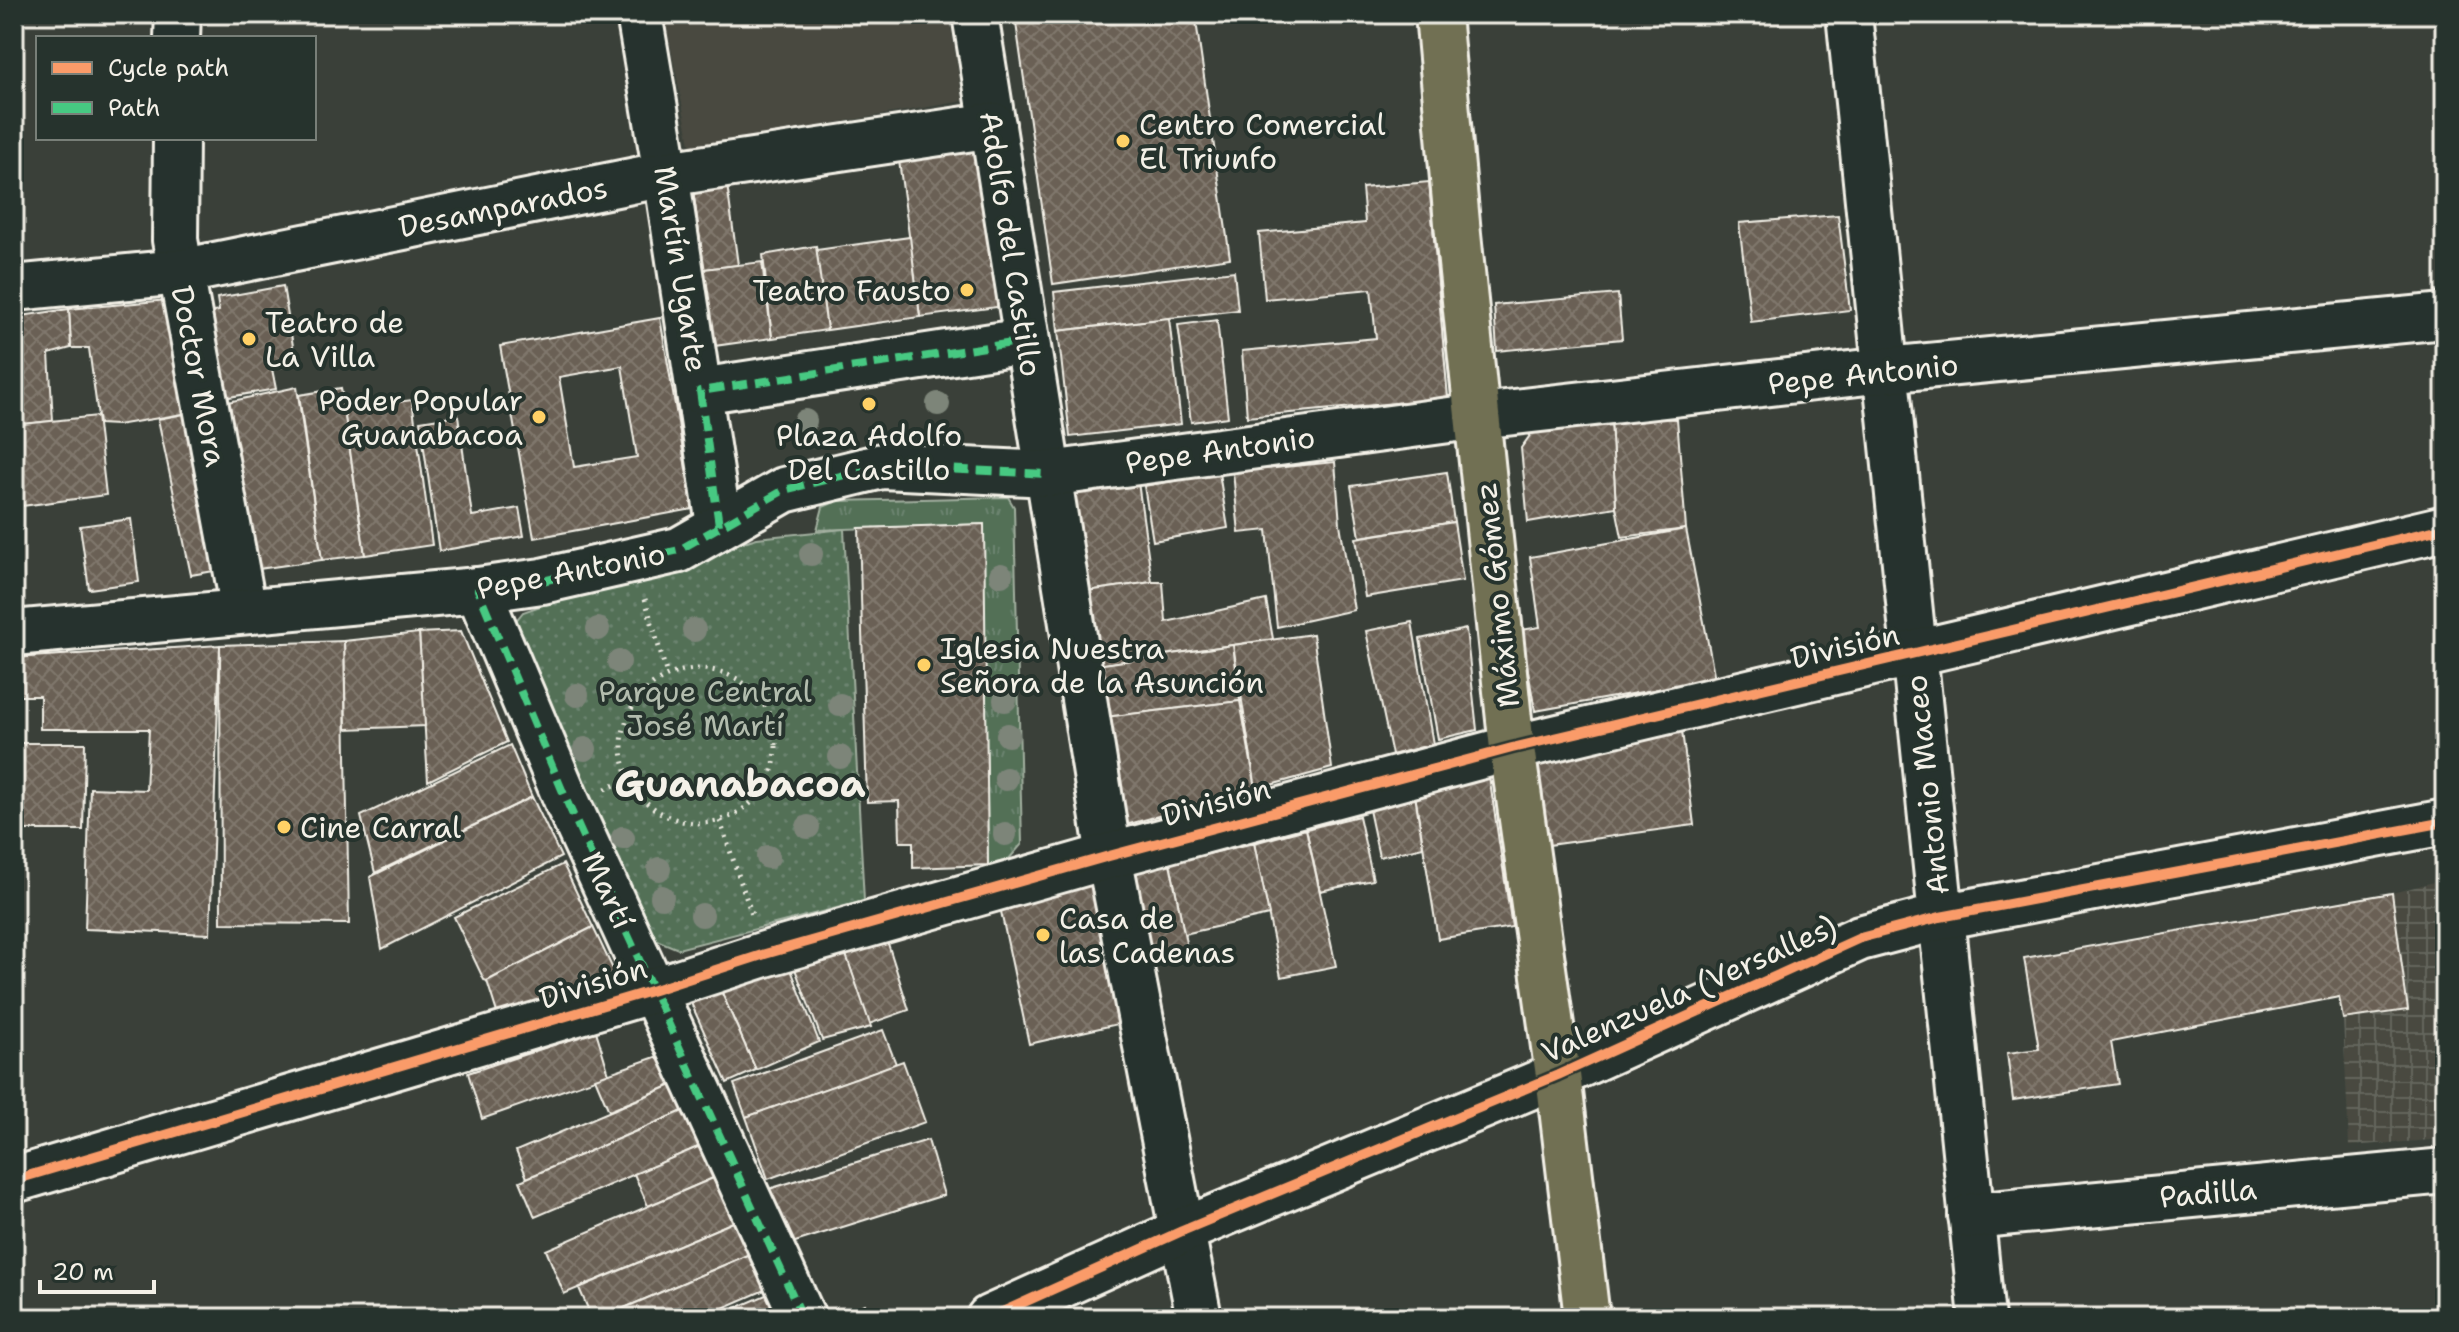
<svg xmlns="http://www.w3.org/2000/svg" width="2459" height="1332" font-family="'Shantell Sans',sans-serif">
<defs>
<pattern id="industrial-grid" width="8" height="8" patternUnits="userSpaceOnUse" patternTransform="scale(2)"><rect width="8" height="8" fill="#484a41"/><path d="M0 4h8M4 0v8" fill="none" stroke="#63655c"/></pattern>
<pattern id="grass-tufts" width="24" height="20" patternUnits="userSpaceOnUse" patternTransform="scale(2)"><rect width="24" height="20" fill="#526f57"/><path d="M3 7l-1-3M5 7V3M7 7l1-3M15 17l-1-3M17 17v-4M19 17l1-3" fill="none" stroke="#6c846f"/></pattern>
<pattern id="park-dots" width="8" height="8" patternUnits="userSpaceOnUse" patternTransform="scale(2)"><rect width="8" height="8" fill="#526f57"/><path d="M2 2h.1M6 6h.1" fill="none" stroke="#6c846f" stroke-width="1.8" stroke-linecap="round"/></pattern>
<pattern id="building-cross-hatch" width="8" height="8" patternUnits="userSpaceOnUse" patternTransform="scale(2)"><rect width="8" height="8" fill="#6a6054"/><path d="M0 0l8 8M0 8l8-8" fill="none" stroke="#80776d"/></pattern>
</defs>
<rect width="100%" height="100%" fill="#3a4039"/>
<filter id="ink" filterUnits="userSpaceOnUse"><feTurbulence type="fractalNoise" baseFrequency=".0125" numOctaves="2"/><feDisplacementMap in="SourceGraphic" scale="16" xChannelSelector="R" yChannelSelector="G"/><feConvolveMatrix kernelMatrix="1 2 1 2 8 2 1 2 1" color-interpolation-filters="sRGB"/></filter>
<g filter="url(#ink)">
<polygon fill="#484a41" points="664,14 949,14 963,101 691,148"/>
<polygon fill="url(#industrial-grid)" points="2445,879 2445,1139 2349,1146 2343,1019 2407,1010 2392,893"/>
<polygon fill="url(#grass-tufts)" stroke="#a3b0a0" stroke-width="2" points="1008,497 1014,507 1022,844 1008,860 988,865 983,524 817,530 823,507 837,501"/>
<polygon fill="url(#park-dots)" stroke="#a3b0a0" stroke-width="2" points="844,529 864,901 678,949 640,933 511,627 523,612 617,579 757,538"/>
<g fill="url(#building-cross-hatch)" stroke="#f4f1e8" stroke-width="2" fill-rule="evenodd">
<polygon points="1079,14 1195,14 1230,258 1053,284 1016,23"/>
<polygon points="982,141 1005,306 920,317 898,153"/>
<polygon points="726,177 738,265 704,269 692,182"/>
<polygon points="1429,182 1448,398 1247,417 1242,351 1376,338 1371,289 1265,299 1259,233 1365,223 1362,188"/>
<polygon points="1838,215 1850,310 1751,322 1739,223"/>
<polygon points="910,237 920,317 827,330 816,250"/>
<polygon points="816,246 827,330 772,338 763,255"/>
<polygon points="762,262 772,338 714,346 704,269"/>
<polygon points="1234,271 1238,310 1058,331 1054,292"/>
<polygon points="283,286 296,364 272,369 276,389 217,399 202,314 219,311 217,298"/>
<polygon points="1618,294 1622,339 1497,351 1494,305"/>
<polygon points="168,300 195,412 117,425 99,424 89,348 71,348 69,309"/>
<polygon points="69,309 71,348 49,354 53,421 14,425 14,317"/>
<path d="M 660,318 L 693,509 L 534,538 L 500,346 ZM 622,366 L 637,457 L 574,467 L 559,377 Z"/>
<polygon points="1169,318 1181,424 1070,437 1058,331"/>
<polygon points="1217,320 1228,417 1191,422 1178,325"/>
<polygon points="297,387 322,560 251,570 223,403"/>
<polygon points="341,388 365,555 322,560 299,395"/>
<polygon points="412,400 432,545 365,555 344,409"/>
<polygon points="195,412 225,569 191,575 158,419"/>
<polygon points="458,415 472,516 519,508 524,536 439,551 420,421"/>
<polygon points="97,416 106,495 14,507 14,425"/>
<polygon points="1653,418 1677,419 1686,529 1622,537 1616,507 1611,421"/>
<polygon points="1611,421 1616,507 1528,522 1521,448 1539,423"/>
<polygon points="1335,462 1340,524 1354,610 1277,627 1267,530 1239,533 1233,472"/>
<polygon points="1447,472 1454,522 1360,537 1351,486"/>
<polygon points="1219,473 1228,528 1153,541 1144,486"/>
<polygon points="1137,475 1152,582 1087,591 1073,482"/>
<polygon points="131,519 139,582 89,589 80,526"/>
<polygon points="1454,522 1463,581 1365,597 1356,538"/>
<polygon points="984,524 988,865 913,868 913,842 900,842 899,801 867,802 859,528"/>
<polygon points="1686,529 1715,679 1535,711 1521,630 1540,627 1530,557"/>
<polygon points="1152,582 1163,582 1166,622 1266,600 1273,639 1097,665 1087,591"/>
<polygon points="1412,622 1433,744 1392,755 1366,631"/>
<polygon points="1466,629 1477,730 1438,739 1420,639"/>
<polygon points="461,631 507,742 428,781 419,633"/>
<polygon points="419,633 425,726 346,729 344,641"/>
<polygon points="1313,634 1332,768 1256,789 1233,645"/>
<polygon points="344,641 349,924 221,923 220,645"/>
<polygon points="220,645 210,934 85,929 90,788 146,790 149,729 40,729 40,696 14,696 14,658"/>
<polygon points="1233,645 1240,701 1105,717 1097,665"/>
<polygon points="1240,701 1256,789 1122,826 1105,717"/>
<polygon points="1681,723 1694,825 1541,846 1530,754"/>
<polygon points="14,743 85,743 83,830 14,830"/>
<polygon points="510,745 532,797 375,873 361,816"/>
<polygon points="1489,776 1512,927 1438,939 1415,795"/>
<polygon points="1415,795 1423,847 1379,857 1368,805"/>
<polygon points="532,797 561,857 382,949 370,877"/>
<polygon points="1359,816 1373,880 1320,891 1306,829"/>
<polygon points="1306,829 1336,966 1281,977 1254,843"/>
<polygon points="1254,843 1269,915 1184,934 1170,863"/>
<polygon points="1170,863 1188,953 1148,961 1129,872"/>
<polygon points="563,864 593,927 487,981 484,980 454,917"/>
<polygon points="1091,882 1122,1023 1029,1044 999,902"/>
<polygon points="2392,893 2408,1010 2343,1019 2339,997 2111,1042 2118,1084 2013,1100 2007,1053 2039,1049 2024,958"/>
<polygon points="593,927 621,986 499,1019 487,981"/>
<polygon points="885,934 909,1010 869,1024 843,946"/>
<polygon points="843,946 871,1027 822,1040 792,961"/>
<polygon points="790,967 819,1042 756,1070 721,991"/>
<polygon points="721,991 756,1070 727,1083 691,1003"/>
<polygon points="883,1030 896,1064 746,1117 734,1084"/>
<polygon points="596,1031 609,1074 482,1119 468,1073"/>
<polygon points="667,1053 679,1082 609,1111 595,1078"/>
<polygon points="903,1061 925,1122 768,1179 746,1117"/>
<polygon points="679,1082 690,1108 527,1178 516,1151"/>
<polygon points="690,1108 705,1144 535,1217 520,1181"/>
<polygon points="928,1140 944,1195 792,1243 769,1189"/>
<polygon points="705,1144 718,1176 648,1206 634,1174"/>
<polygon points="718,1176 738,1220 564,1294 546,1250"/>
<polygon points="738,1220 752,1253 601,1318 592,1318 579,1288"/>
<polygon points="752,1253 767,1289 700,1318 601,1318"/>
<polygon points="768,1294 778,1318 713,1318"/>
<polygon points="865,1304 870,1318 837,1318 836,1316"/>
</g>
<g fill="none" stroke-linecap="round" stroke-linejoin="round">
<defs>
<g id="minor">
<polyline points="639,14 666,174 719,525"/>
<polyline points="975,14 1109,856 1199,1318"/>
<polyline points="1849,14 1982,1318"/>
<polyline points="177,38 178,14"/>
<polyline points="176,138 175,240 244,611"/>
<polyline points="14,288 180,272 666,174 993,125"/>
<polyline points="700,391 1025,341"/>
<polyline points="478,590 568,804 803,1318"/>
<polyline points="14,633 478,590 542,581 679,550 784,490 882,466 1049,474 1479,416 1885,370 2445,316"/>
<polyline points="14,1180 654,990 765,954 1109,856 1512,748 2445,528"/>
<polyline points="1971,1216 2445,1171"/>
<polyline points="989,1318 1182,1231 1558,1075 1860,938 1940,917 2445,822"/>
</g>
<polyline id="major" points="1438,14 1458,234 1512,748 1558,1075 1587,1318"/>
</defs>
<use href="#minor" stroke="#f4f1e8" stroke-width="50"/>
<use href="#major" stroke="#f4f1e8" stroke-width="50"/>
<g stroke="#f4f1e8" stroke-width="5" stroke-dasharray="2 6" stroke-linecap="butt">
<polyline points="645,599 667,675"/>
<circle cx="699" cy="746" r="77"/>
<polyline points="605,789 630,779"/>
<polyline points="720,821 753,918"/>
</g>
<use href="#minor" stroke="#26332d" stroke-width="44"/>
<use href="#major" stroke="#716f52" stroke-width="44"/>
<g stroke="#46c982" stroke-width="8" stroke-dasharray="16 8" stroke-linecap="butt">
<polyline points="719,525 700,391 1025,341"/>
<polyline points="803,1318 568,804 478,590 542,581 679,550 784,490 882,466 1049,474"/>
</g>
<defs>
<g id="cycleway">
<polyline points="14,1180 654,990 765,954 1109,856 1512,748 2445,528"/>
<polyline points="989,1318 1182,1231 1558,1075 1860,938 1940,917 2445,822"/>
</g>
</defs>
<use href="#cycleway" stroke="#26332d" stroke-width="15"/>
<use href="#cycleway" stroke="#fa9b69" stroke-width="10"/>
</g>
<g fill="#7d8579">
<circle cx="938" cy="404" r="12"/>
<circle cx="805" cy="421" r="12"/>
<circle cx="811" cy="554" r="12"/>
<circle cx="1001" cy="575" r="12"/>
<circle cx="598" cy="629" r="12"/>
<circle cx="694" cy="630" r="12"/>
<circle cx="619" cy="662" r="12"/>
<circle cx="577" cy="695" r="12"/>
<circle cx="1005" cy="700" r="12"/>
<circle cx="840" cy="705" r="12"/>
<circle cx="1008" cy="735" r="12"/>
<circle cx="585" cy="749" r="12"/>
<circle cx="840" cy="757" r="12"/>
<circle cx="1006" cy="779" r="12"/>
<circle cx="808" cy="827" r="12"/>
<circle cx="1005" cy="834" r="12"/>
<circle cx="623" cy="838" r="12"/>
<circle cx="768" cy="857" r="12"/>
<circle cx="659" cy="869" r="12"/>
<circle cx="662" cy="897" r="12"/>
<circle cx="702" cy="915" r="12"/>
</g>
</g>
<g fill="#ffd166" stroke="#26332d" stroke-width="3">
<circle cx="1123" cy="141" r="8"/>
<circle cx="967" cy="290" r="8"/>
<circle cx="249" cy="339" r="8"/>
<circle cx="869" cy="404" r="8"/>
<circle cx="539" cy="417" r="8"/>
<circle cx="924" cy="665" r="8"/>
<circle cx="284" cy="827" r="8"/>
<circle cx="1043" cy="935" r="8"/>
</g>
<g text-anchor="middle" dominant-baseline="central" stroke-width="8" stroke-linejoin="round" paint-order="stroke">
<g font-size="30" fill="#f4f1e8" stroke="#26332d" text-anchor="start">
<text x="1139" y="124">Centro Comercial<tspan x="1139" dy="34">El Triunfo</tspan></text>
<text x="951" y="290" text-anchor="end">Teatro Fausto</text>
<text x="265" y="322">Teatro de<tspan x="265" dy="34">La Villa</tspan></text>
<text x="523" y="400" text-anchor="end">Poder Popular<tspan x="523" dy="34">Guanabacoa</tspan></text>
<text x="869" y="435" text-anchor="middle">Plaza Adolfo<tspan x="869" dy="34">Del Castillo</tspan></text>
<text x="940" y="648">Iglesia Nuestra<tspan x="940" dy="34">Señora de la Asunción</tspan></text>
<text x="300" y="827">Cine Carral</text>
<text x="1059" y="918">Casa de<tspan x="1059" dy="34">las Cadenas</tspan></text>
</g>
<g font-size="30" fill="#f4f1e8" stroke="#26332d">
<text transform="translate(503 207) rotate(-11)">Desamparados</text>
<text transform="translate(1011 244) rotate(81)">Adolfo del Castillo</text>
<text transform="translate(681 269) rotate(81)">Martín Ugarte</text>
<text transform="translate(1863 374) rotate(-6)">Pepe Antonio</text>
<text transform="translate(199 376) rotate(79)">Doctor Mora</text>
<text transform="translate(1220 450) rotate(-8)">Pepe Antonio</text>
<text transform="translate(571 571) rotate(-11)">Pepe Antonio</text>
<text transform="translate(1497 595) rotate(-96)">Máximo Gómez</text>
<text transform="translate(1845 646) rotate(-13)">División</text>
<text transform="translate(1927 785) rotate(-96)">Antonio Maceo</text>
<text transform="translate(1216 802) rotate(-15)">División</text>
<text transform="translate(608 890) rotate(65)">Martí</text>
<text transform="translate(593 983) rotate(-17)">División</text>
<text transform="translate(1689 989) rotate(-24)">Valenzuela (Versalles)</text>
<text transform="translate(2208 1193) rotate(-5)">Padilla</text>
</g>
<g font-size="30" fill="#b3bdae" stroke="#26332d">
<text x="705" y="691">Parque Central<tspan x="705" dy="34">José Martí</tspan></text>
</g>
<g font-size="38" font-weight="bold" fill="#f4f1e8" stroke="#26332d">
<text x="740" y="783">Guanabacoa</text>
</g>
</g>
<rect width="2459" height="1332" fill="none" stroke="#26332d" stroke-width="48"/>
<rect x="24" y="24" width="2411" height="1284" fill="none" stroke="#f4f1e8" stroke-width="3" filter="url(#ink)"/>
<rect x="36" y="36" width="280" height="104" fill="#26332d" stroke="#787f78" stroke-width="2"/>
<rect x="52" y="62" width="40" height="12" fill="#fa9b69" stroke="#787f78" stroke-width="2"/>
<text x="108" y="76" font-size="24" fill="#f4f1e8">Cycle path</text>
<rect x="52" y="102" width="40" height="12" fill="#46c982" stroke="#787f78" stroke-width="2"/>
<text x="108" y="116" font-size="24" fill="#f4f1e8">Path</text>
<path d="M40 1280v12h114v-12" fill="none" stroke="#f4f1e8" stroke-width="4"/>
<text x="52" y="1280" font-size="24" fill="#f4f1e8" stroke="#26332d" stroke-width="6" paint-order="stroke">20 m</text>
</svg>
